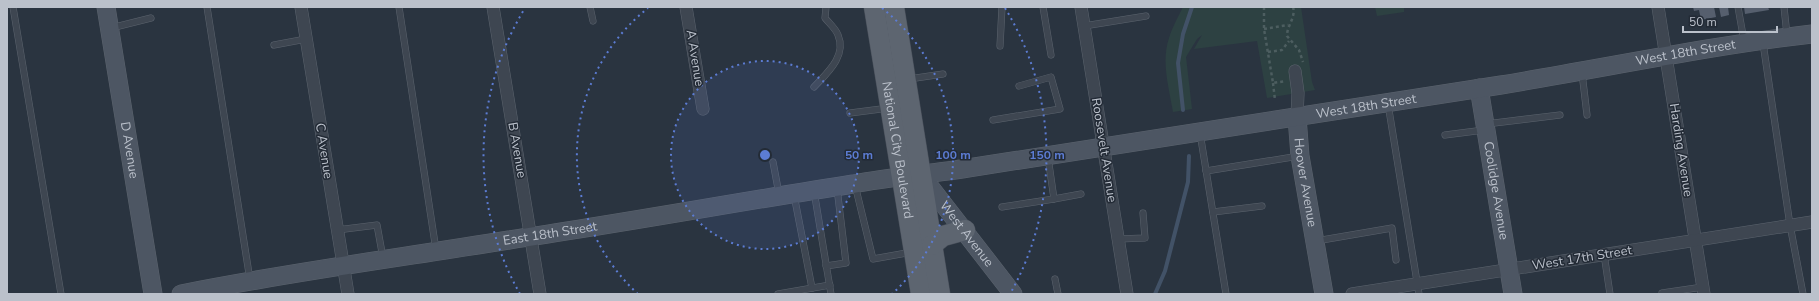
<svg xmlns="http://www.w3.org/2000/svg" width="1819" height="301" font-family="'Nunito Sans',sans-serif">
<rect width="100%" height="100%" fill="#2a3440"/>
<g fill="#2d4142">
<path d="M 1183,7 L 1301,7 L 1312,82 L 1315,90 L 1267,98 L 1257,41 L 1194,49 L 1202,35 L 1197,39 L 1186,57 L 1192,109 L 1173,112 C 1169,88 1161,62 1169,38 C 1172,28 1178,17 1183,7 Z"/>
<polygon points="1375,7 1404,7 1404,12 1377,16"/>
</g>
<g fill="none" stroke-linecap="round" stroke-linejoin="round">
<g stroke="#425267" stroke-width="4">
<polyline points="1183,110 1178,63 1183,34 1192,7"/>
<polyline points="1155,294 1165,271 1188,182 1189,156"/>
</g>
</g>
<g fill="#565f6e">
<polygon points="1693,7 1714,7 1716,17 1701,20 1699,10 1694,11"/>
<polygon points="1719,7 1728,7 1729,15 1721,17"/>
<polygon points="1744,7 1768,7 1769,10 1745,14"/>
</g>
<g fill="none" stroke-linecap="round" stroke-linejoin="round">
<defs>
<g id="lane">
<polyline points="13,7 61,294"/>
<polyline points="207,7 250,280"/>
<polyline points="399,7 436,250"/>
<polyline points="590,7 593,21"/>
<polyline points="1043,7 1051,55"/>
<polyline points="1738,7 1744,41"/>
<polyline points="1784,7 1787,35"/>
<polyline points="1084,26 1146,16"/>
<polyline points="111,28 151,18"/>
<polyline points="1763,43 1790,225 1803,294"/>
<polyline points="274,45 306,39"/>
<polyline points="1000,46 1002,7"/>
<polyline points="1582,73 1587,115"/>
<polyline points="909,79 943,74"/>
<path d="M 814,87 C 827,73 847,56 838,35 C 836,29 829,23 825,18 L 826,7"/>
<polyline points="1388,104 1419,294"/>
<polyline points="850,113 889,108"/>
<polyline points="993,120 1060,109 1051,77 1019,86"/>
<polyline points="1486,124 1560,115"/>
<polyline points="1200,133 1226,294"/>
<polyline points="1445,135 1484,130"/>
<polyline points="773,162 779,194"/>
<polyline points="1206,171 1299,156"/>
<polyline points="855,185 873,259 912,252"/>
<polyline points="814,191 831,294"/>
<polyline points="794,195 812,288"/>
<polyline points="1054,199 1081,194"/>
<polyline points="1002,207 1054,199 1048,157"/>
<polyline points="1213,212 1262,206"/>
<polyline points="337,230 377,225 383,258"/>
<polyline points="1118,239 1145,238 1143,213"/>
<polyline points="1316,241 1392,228 1396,260"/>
<polyline points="1604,254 1610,294"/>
<polyline points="826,266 846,263 837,188"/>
<polyline points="1055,279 1058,294"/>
<polyline points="1662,293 1703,287"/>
<polyline points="778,294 830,285"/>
</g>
<g id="street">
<polyline points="301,7 348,294"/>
<polyline points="493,7 540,294"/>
<polyline points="686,7 703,109"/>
<polyline points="1081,7 1127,294"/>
<polyline points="1658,7 1704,294"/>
<polyline points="1295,71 1298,93 1297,117"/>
<polyline points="1352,294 1812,222"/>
</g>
<g id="secondary">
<path id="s1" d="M 106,7 L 153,294"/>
<path id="s2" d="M 1479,88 L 1513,294"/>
<path id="s3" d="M 1297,117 L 1300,156 L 1324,294"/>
<path id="s4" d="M 920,174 L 1013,294"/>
<path id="s5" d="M 181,294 C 290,272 399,258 509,240 C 624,223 738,202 853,184 C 891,177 930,174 968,168 C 1145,140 1323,114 1501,85 C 1605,68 1708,46 1812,34"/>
</g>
<g id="primary">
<path id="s6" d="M 874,7 L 921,294"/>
<polyline points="894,7 940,294"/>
<polyline points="932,245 943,236 965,230"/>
</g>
</defs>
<use href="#lane" stroke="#5c646e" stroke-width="7"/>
<use href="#street" stroke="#5c646e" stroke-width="13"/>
<use href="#secondary" stroke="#5c646e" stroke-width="19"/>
<use href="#primary" stroke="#484f5a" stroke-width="21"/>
<g stroke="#4d5e60" stroke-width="2.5" stroke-dasharray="3 3" stroke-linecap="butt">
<polyline points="1264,7 1264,29 1273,83 1286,81"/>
<path d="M 1293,7 C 1296,18 1287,25 1287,36 L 1299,50 L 1303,62"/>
<polyline points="1264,29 1288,25"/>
<polyline points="1268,52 1282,50 1289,41"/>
<polyline points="1273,83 1275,100"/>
</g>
<use href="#lane" stroke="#3e4651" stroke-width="6"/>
<use href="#street" stroke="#3e4651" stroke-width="12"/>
<use href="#secondary" stroke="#4d5663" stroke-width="18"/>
<use href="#primary" stroke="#5d6570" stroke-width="20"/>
</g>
<circle cx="765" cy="155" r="94" fill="#5c7cd3" fill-opacity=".12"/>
<g fill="none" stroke="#5c7cd3" stroke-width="2" stroke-dasharray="2 4">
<circle cx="765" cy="155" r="94"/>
<path d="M638 294A188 188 0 0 1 648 8M882 8A188 188 0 0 1 892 294"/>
<path d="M520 294A282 282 0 0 1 525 8M1005 8A282 282 0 0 1 1010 294"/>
</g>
<g text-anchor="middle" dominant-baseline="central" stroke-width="3" stroke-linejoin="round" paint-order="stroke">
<g font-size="13" fill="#bbc1cb" stroke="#232b36">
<text stroke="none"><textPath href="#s5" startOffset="1524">West 18th Street</textPath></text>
<text transform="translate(695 58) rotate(81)">A Avenue</text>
<text stroke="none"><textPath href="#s5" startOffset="1200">West 18th Street</textPath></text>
<text stroke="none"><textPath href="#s1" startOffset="145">D Avenue</textPath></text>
<text transform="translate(517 150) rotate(80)">B Avenue</text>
<text transform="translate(1104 150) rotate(81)">Roosevelt Avenue</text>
<text transform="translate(1681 150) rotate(81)">Harding Avenue</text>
<text transform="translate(324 151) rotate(81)">C Avenue</text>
<text stroke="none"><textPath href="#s6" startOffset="145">National City Boulevard</textPath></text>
<text stroke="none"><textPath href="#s3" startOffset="66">Hoover Avenue</textPath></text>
<text stroke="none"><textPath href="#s2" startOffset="104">Coolidge Avenue</textPath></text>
<text stroke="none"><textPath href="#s5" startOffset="374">East 18th Street</textPath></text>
<text stroke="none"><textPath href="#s4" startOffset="76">West Avenue</textPath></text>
<text transform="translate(1582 258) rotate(-9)">West 17th Street</text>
</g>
</g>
<circle cx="765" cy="155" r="6" fill="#5c7cd3" stroke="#232b36" stroke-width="2"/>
<g font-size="12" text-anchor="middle" font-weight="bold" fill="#5c7cd3" stroke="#232b36" stroke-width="3" stroke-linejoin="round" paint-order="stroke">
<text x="859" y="159">50 m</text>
<text x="953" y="159">100 m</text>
<text x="1047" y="159">150 m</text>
</g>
<rect width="1819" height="301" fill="none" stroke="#bbc1cb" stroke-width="16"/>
<path d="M1683 26v6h94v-6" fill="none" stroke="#bbc1cb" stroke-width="2"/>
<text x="1689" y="26" font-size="12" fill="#bbc1cb" stroke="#232b36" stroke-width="3" paint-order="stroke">50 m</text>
</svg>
